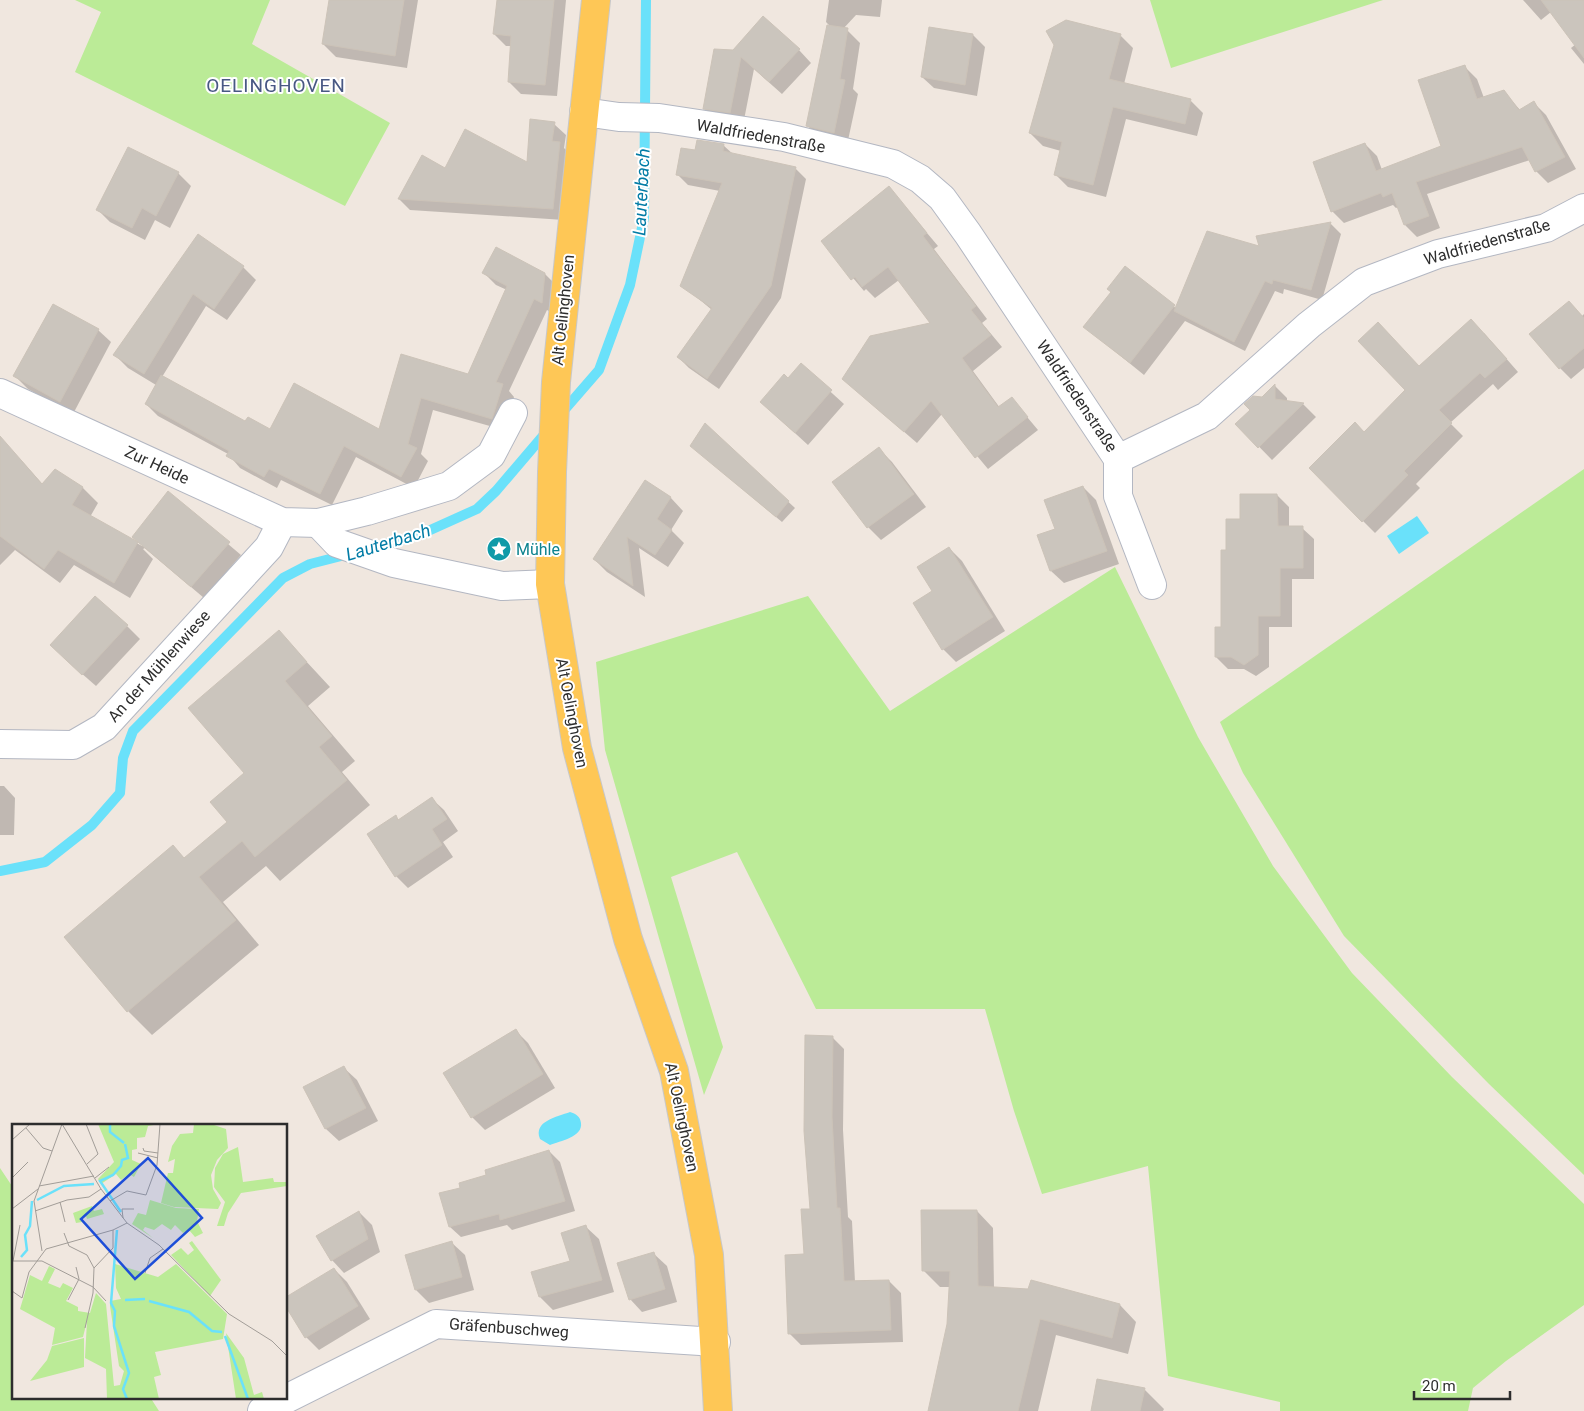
<svg xmlns="http://www.w3.org/2000/svg" width="1584" height="1411" font-family="Roboto,sans-serif">
<rect width="100%" height="100%" fill="#f0e7df"/>
<g fill="#bbeb97">
<polygon points="75,0 270,0 252,44 390,123 345,206 75,72 101,12"/>
<polygon points="1150,0 1383,0 1171,68"/>
<polygon points="1584,469 1584,1175 1489,1084 1344,936 1243,773 1220,722"/>
<polygon points="1115,567 1198,737 1273,866 1352,973 1452,1077 1584,1204 1584,1305 1506,1361 1473,1388 1468,1411 1280,1411 1280,1402 1168,1376 1148,1166 1042,1194 1014,1111 985,1009 816,1009 737,852 671,877 723,1047 704,1095 605,750 596,662 808,596 890,711"/>
<polygon points="0,1168 14,1189 14,1397 150,1397 159,1411 0,1411"/>
</g>
<g fill="#6ae1fa">
<polygon points="1417,516 1429,533 1399,554 1387,536"/>
<path d="M 570,1112 C 576,1114 580,1116 581,1123 C 583,1137 560,1141 550,1145 L 540,1139 C 533,1121 557,1117 570,1112 Z"/>
</g>
<g fill="#0003">
<polygon points="330,0 418,0 407,68 336,57 323,44"/>
<polygon points="498,0 566,0 557,96 521,94 509,82 512,46 506,46 494,34"/>
<polygon points="829,0 882,0 880,17 856,15 843,29 847,30 860,43 853,89 858,94 847,145 820,139 808,126 831,27 826,22"/>
<polygon points="1523,0 1584,0 1584,64 1571,48 1576,44 1551,12 1541,20"/>
<polygon points="973,35 985,47 977,96 934,88 922,77"/>
<polygon points="1120,35 1133,48 1124,84 1190,100 1203,113 1197,136 1126,119 1106,197 1068,187 1055,174 1061,151 1043,146 1030,133"/>
<polygon points="799,50 811,63 782,94 754,69 743,125 717,121 704,108 715,51"/>
<polygon points="1465,67 1477,79 1484,98 1504,92 1521,111 1534,103 1546,115 1576,169 1548,183 1536,171 1530,160 1427,194 1440,228 1417,237 1405,225 1398,207 1396,208 1393,205 1344,223 1332,211 1365,144 1377,156 1382,170 1443,147"/>
<polygon points="554,124 566,135 564,148 571,155 564,220 410,210 399,199 446,170 528,164"/>
<polygon points="723,145 734,155 795,168 806,179 781,298 719,389 689,368 678,357 712,310 682,285 720,191 688,185 677,174 696,152"/>
<polygon points="178,173 191,186 170,228 155,220 145,240 110,222 98,210"/>
<polygon points="889,188 938,246 934,249 987,319 982,323 1002,347 973,371 1000,408 1012,399 1038,430 988,469 942,414 917,443 843,379 932,324 899,280 875,298 866,289 864,291 822,241"/>
<polygon points="1330,223 1341,234 1322,300 1284,289 1283,294 1275,291 1245,351 1185,321 1144,375 1085,327 1112,292 1125,268 1177,309 1261,248"/>
<polygon points="198,236 243,267 256,280 227,320 206,306 162,377 246,423 270,431 380,431 402,356 469,375 507,290 496,285 484,273 545,274 557,286 553,314 547,310 509,391 514,397 504,430 433,410 421,454 428,461 414,488 356,457 332,505 281,480 277,488 240,468 228,454 158,416 146,404 156,385 128,368 115,355"/>
<polygon points="1569,302 1582,316 1584,314 1584,368 1571,379 1560,368"/>
<polygon points="98,330 111,342 73,414 28,389 15,376"/>
<polygon points="1484,333 1518,372 1498,390 1493,384 1450,423 1463,436 1416,484 1420,488 1375,533 1310,468 1364,434 1407,391 1420,367"/>
<polygon points="801,365 844,404 808,445 761,402 788,379"/>
<polygon points="1275,386 1287,398 1287,402 1303,404 1316,417 1272,460 1237,424"/>
<polygon points="705,425 795,508 782,522 697,451"/>
<polygon points="879,449 892,462 926,507 881,540 868,527 834,482"/>
<polygon points="0,451 21,460 43,485 55,471 83,488 98,503 90,517 142,546 168,493 241,555 204,598 145,548 143,549 153,559 130,598 74,565 60,583 15,550 0,565"/>
<polygon points="646,482 671,498 683,511 671,530 684,543 668,567 639,548 645,597 607,572 594,559"/>
<polygon points="1083,487 1096,500 1119,564 1064,583 1051,571 1057,530"/>
<polygon points="1277,495 1289,507 1289,528 1302,528 1314,539 1314,579 1292,579 1292,627 1269,627 1269,667 1256,676 1244,669 1228,669 1216,657 1223,628 1228,551 1241,520"/>
<polygon points="949,548 962,561 1005,631 956,662 943,649 933,592"/>
<polygon points="127,626 140,639 96,686 64,658"/>
<polygon points="279,632 330,687 308,706 355,761 342,772 370,805 280,881 266,866 223,902 259,945 152,1035 128,1011 173,847 185,859 228,822 246,773"/>
<polygon points="0,786 4,786 15,798 14,835 0,835 0,845"/>
<polygon points="432,799 444,810 458,831 443,842 453,857 408,888 396,876 395,817 399,820"/>
<polygon points="515,1030 528,1043 555,1088 485,1130 472,1117"/>
<polygon points="832,1037 844,1049 843,1130 848,1217 852,1221 855,1282 889,1281 901,1293 903,1342 801,1345 789,1333 805,1256"/>
<polygon points="344,1068 357,1080 378,1121 339,1141 326,1129 305,1088"/>
<polygon points="549,1151 560,1162 575,1211 512,1230 507,1225 461,1237 450,1227 488,1175"/>
<polygon points="977,1211 993,1228 994,1288 1029,1290 1031,1282 1120,1305 1136,1322 1128,1354 1056,1335 1038,1411 929,1411 949,1324 950,1287 940,1287 923,1270"/>
<polygon points="359,1212 372,1225 380,1252 344,1273 332,1260"/>
<polygon points="586,1227 599,1239 614,1292 553,1310 540,1297 533,1273 571,1262"/>
<polygon points="452,1243 465,1255 474,1290 429,1303 416,1290"/>
<polygon points="654,1254 667,1266 677,1302 642,1312 630,1299"/>
<polygon points="334,1269 347,1282 370,1319 319,1350 306,1337"/>
<polygon points="1144,1389 1164,1409 1163,1411 1092,1411"/>
</g>
<g fill="none" stroke-linecap="round" stroke-linejoin="round">
<g stroke="#6ae1fa" stroke-width="10">
<polyline points="560,415 599,370 630,285 644,218 646,0"/>
<polyline points="370,548 417,536 477,509 496,491 548,430"/>
<polyline points="0,871 45,862 92,825 120,793 123,758 133,731 283,578 310,564 349,554"/>
</g>
</g>
<g fill="#cbc5bd" stroke="#ccc3b8">
<polygon points="329,0 404,0 395,56 322,44"/>
<polygon points="497,0 554,0 545,85 508,82 511,36 493,34"/>
<polygon points="1541,0 1584,0 1584,58"/>
<polygon points="763,16 800,49 769,82 741,57 730,113 703,109 714,49 733,50"/>
<polygon points="1066,20 1121,34 1109,79 1191,99 1185,124 1113,107 1093,185 1054,175 1062,142 1029,133 1054,45 1046,31"/>
<polygon points="827,25 848,28 840,79 845,80 834,133 806,126"/>
<polygon points="929,27 973,34 965,85 921,77"/>
<polygon points="1465,65 1477,99 1504,90 1519,110 1534,101 1565,157 1535,172 1522,147 1416,182 1429,216 1404,225 1392,193 1383,197 1381,193 1331,212 1313,162 1365,143 1376,171 1441,146 1418,80"/>
<polygon points="530,119 555,122 552,141 560,142 553,209 398,199 422,155 445,168 465,129 527,162"/>
<polygon points="697,140 724,144 723,151 796,167 771,286 707,379 677,357 712,308 680,286 722,183 676,175 681,148 695,150"/>
<polygon points="128,147 179,172 156,216 142,208 132,228 96,210"/>
<polygon points="889,186 927,233 923,236 976,306 971,310 991,335 962,358 998,407 1012,397 1028,417 975,458 931,401 904,432 842,379 870,336 930,323 888,267 862,287 855,277 851,280 821,241"/>
<polygon points="1331,222 1311,290 1273,280 1272,284 1265,281 1234,342 1174,311 1207,231 1259,246 1256,236"/>
<polygon points="198,234 244,266 214,309 193,294 144,374 113,355"/>
<polygon points="496,247 545,273 542,303 534,299 496,382 503,384 492,419 421,398 408,444 417,448 401,477 344,446 320,494 269,469 264,477 226,456 229,451 145,404 161,375 245,421 248,417 270,429 294,383 379,429 401,354 468,374 507,286 482,273"/>
<polygon points="1125,266 1175,305 1130,363 1083,327 1111,292 1107,289"/>
<polygon points="1569,301 1584,318 1584,348 1559,369 1529,334"/>
<polygon points="53,304 99,329 60,402 13,376"/>
<polygon points="1471,319 1507,359 1485,378 1480,373 1439,410 1452,423 1404,471 1408,475 1362,522 1309,468 1355,422 1364,432 1405,390 1358,341 1378,322 1419,366"/>
<polygon points="801,363 832,390 795,433 760,402 784,374 788,378"/>
<polygon points="1275,384 1275,399 1304,403 1258,448 1235,424 1250,410 1244,404 1253,396 1262,397"/>
<polygon points="705,423 789,501 776,517 690,446"/>
<polygon points="0,436 42,484 55,469 83,487 72,505 138,542 114,583 58,550 44,569 0,536"/>
<polygon points="879,447 914,494 867,528 832,482"/>
<polygon points="645,480 671,497 657,519 672,530 655,555 627,537 633,586 593,559"/>
<polygon points="1083,486 1107,551 1050,571 1037,535 1055,529 1044,500"/>
<polygon points="168,491 230,542 191,587 132,537"/>
<polygon points="1240,494 1277,494 1278,526 1303,526 1303,568 1280,568 1280,616 1258,616 1258,655 1244,665 1231,657 1215,657 1215,627 1221,627 1221,550 1226,550 1226,519 1240,519"/>
<polygon points="949,547 993,617 942,650 913,603 932,591 917,567"/>
<polygon points="95,596 128,625 82,675 50,645"/>
<polygon points="279,630 307,662 285,681 332,736 319,747 347,780 255,857 242,841 199,877 236,920 127,1012 64,937 173,845 184,858 227,822 210,802 244,773 188,708"/>
<polygon points="432,797 447,819 432,829 442,845 395,877 367,834 396,815 398,820"/>
<polygon points="516,1029 543,1074 471,1118 443,1073"/>
<polygon points="805,1035 833,1036 832,1117 837,1208 840,1208 844,1281 889,1280 891,1330 788,1334 785,1255 804,1254 801,1209 810,1209 804,1131"/>
<polygon points="344,1066 366,1108 325,1129 303,1087"/>
<polygon points="549,1150 565,1201 500,1220 499,1214 449,1227 439,1193 460,1188 459,1183 486,1175 485,1170"/>
<polygon points="921,1210 977,1210 978,1286 1028,1289 1031,1280 1120,1304 1112,1338 1040,1319 1018,1411 928,1411 947,1324 950,1271 922,1271"/>
<polygon points="359,1211 368,1239 331,1261 316,1236"/>
<polygon points="586,1225 602,1280 539,1297 531,1272 570,1261 561,1233"/>
<polygon points="452,1241 462,1277 415,1290 405,1255"/>
<polygon points="654,1252 665,1289 629,1300 617,1263"/>
<polygon points="334,1268 358,1306 305,1338 286,1307 286,1297"/>
<polygon points="1097,1379 1145,1388 1140,1411 1091,1411"/>
</g>
<g fill="none" stroke-linecap="round" stroke-linejoin="round">
<defs>
<g id="minor">
<polyline points="584,112 619,117 659,118 784,137 893,164 920,179 942,198 968,234 1118,459 1207,416 1309,325 1364,282 1438,254 1546,228 1584,208"/>
<polyline points="0,393 282,522 318,523 367,511 449,486 491,455 513,413"/>
<polyline points="1118,459 1118,496 1152,585"/>
<polyline points="318,523 337,543 394,563 502,586 550,584"/>
<polyline points="0,744 73,745 104,727 269,547 282,522"/>
<polyline points="262,1411 436,1324 716,1342"/>
</g>
<polyline id="major" points="596,0 556,382 552,472 550,584 577,748 628,939 674,1071 709,1255 718,1411"/>
</defs>
<use href="#minor" stroke="#b3b7c2" stroke-width="30"/>
<use href="#major" stroke="#c8c8c8" stroke-width="30"/>
<use href="#minor" stroke="#fff" stroke-width="28"/>
<use href="#major" stroke="#fec756" stroke-width="28"/>
</g>
<defs>
<symbol id="sight-disc" viewBox="-11 -11 22 22"><circle r="9.5" fill="#0f9aa8" stroke="#fff"/><path d="M0-6L1.8-2.2L6-1.7L2.9 1.2L3.7 5.4L0 3.3L-3.7 5.4L-2.9 1.2L-6-1.7L-1.8-2.2Z" fill="#fff"/></symbol>
</defs>
<g fill-rule="evenodd">
<use href="#sight-disc" x="485" y="535" width="28" height="28"/>
</g>
<g text-anchor="middle" dominant-baseline="central" stroke-width="4" stroke-linejoin="round" paint-order="stroke">
<g font-size="16" fill="#2d2d2d" stroke="#fff">
<text transform="translate(761 136) rotate(10)">Waldfriedenstraße</text>
<text transform="translate(1487 242) rotate(-16)">Waldfriedenstraße</text>
<text transform="translate(563 310) rotate(-84)">Alt Oelinghoven</text>
<text transform="translate(1077 396) rotate(56)">Waldfriedenstraße</text>
<text transform="translate(157 465) rotate(25)">Zur Heide</text>
<text transform="translate(159 666) rotate(-48)">An der Mühlenwiese</text>
<text transform="translate(572 713) rotate(79)">Alt Oelinghoven</text>
<text transform="translate(682 1117) rotate(78)">Alt Oelinghoven</text>
<text transform="translate(509 1328) rotate(4)">Gräfenbuschweg</text>
</g>
<g font-size="16" fill="#0d838f" stroke="#fff" text-anchor="start">
<text x="516" y="549">Mühle</text>
</g>
<g font-size="18" font-style="italic" fill="#027ca6" stroke="#fff">
<text transform="translate(641 192) rotate(-87)">Lauterbach</text>
<text transform="translate(388 542) rotate(-17)">Lauterbach</text>
</g>
<g font-size="19" letter-spacing="1" fill="#485883" stroke="#fff">
<text x="276" y="85">OELINGHOVEN</text>
</g>
</g>
<g transform="translate(12 1124)">
<rect width="275" height="275" fill="#f0e7df"/>
<path d="M 86,0 L 147,0 L 136,2 L 133,13 L 125,14 L 125,25 L 120,26 L 120,36 L 129,40 L 122,53 L 117,50 L 109,56 L 104,50 L 89,60 L 86,55 L 102,38 ZM 182,0 L 199,0 L 214,5 L 216,24 L 205,36 L 199,51 L 201,65 L 209,79 L 206,85 L 162,83 L 149,79 L 156,49 L 161,49 L 163,35 L 156,38 L 160,22 L 168,10 L 181,9 ZM 226,23 L 231,58 L 261,54 L 262,58 L 275,58 L 275,62 L 229,69 L 216,89 L 212,102 L 205,102 L 213,78 L 202,63 L 203,44 L 211,30 ZM 138,76 L 164,84 L 187,85 L 185,97 L 191,109 L 183,113 L 177,106 L 171,109 L 163,101 L 159,106 L 150,100 L 142,106 L 133,103 L 131,106 L 141,114 L 120,100 L 126,89 L 134,91 ZM 80,82 L 82,87 L 90,85 L 92,90 L 75,95 L 74,92 L 69,93 L 70,98 L 64,99 L 61,89 ZM 180,117 L 209,156 L 198,172 L 159,131 L 169,124 L 176,131 L 182,126 L 177,119 ZM 103,140 L 146,153 L 164,140 L 215,190 L 211,215 L 143,228 L 149,251 L 142,253 L 147,275 L 95,275 L 94,245 L 73,234 L 75,197 L 71,213 L 40,221 L 43,204 L 8,185 L 18,151 L 30,157 L 37,142 L 43,145 L 36,159 L 48,164 L 51,159 L 61,164 L 54,177 L 66,183 L 66,187 L 78,189 L 84,169 L 94,180 L 102,262 L 108,261 L 112,247 L 107,242 L 98,182 L 98,177 L 109,175 L 104,164 ZM 214,209 L 232,234 L 242,271 L 250,268 L 252,275 L 224,275 ZM 72,214 L 72,243 L 18,257 L 35,236 L 40,222 Z" fill="#bbeb97"/>
<path fill="none" stroke="#6ae1fa" stroke-width="2.5" d="M 98,0 L 98,8 L 112,19M 25,76 L 52,62 L 82,60M 109,88 L 88,57 L 101,51 L 109,42 L 110,36 L 116,34 L 113,20M 105,106 L 99,179 L 103,187 L 102,202 L 117,249 L 111,265 L 115,275M 9,133 L 15,126 L 13,111 L 18,102 L 20,77M 113,176 L 133,175M 137,177 L 177,188 L 200,207 L 210,208M 213,212 L 236,275"/>
<path fill="none" stroke="#a29d98" stroke-width="1" d="M 50,0 L 89,65 L 115,99 L 147,121 L 217,190 L 260,217 L 275,232M 74,0 L 86,30 L 75,40M 14,4 L 31,24 L 40,27M 0,16 L 18,0M 131,24 L 132,27 L 146,29M 126,29 L 146,34M 0,54 L 16,38M 83,54 L 97,43M 27,62 L 82,52M 98,77 L 115,67 L 134,71 L 145,41 L 148,0M 48,78 L 53,98M 0,85 L 26,65M 23,87 L 55,76 L 77,73 L 89,65M 111,94 L 110,85 L 122,85M 52,109 L 57,122 L 75,131 L 82,144 L 81,169 L 73,204M 30,127 L 22,77 L 50,0M 0,137 L 30,137 L 81,163 L 94,177M 1,137 L 8,101M 82,144 L 101,124 L 101,106M 133,149 L 138,134 L 151,125M 0,167 L 10,174 L 17,148 L 34,125 L 101,106 L 115,99M 56,176 L 67,155 L 64,143"/>
<path fill="#1d4ed8" fill-opacity="0.15" stroke="#1d4ed8" stroke-width="2.5" d="M 136,34 L 190,94 L 123,155 L 69,95 Z"/>
<rect width="275" height="275" fill="none" stroke="#2d2d2d" stroke-width="2.5"/>
</g>
<path d="M1414 1391v8h96v-8" fill="none" stroke="#2d2d2d" stroke-width="2.5"/>
<text x="1422" y="1391" font-size="15" fill="#2d2d2d" stroke="#ffffff" stroke-width="4" paint-order="stroke">20 m</text>
</svg>
